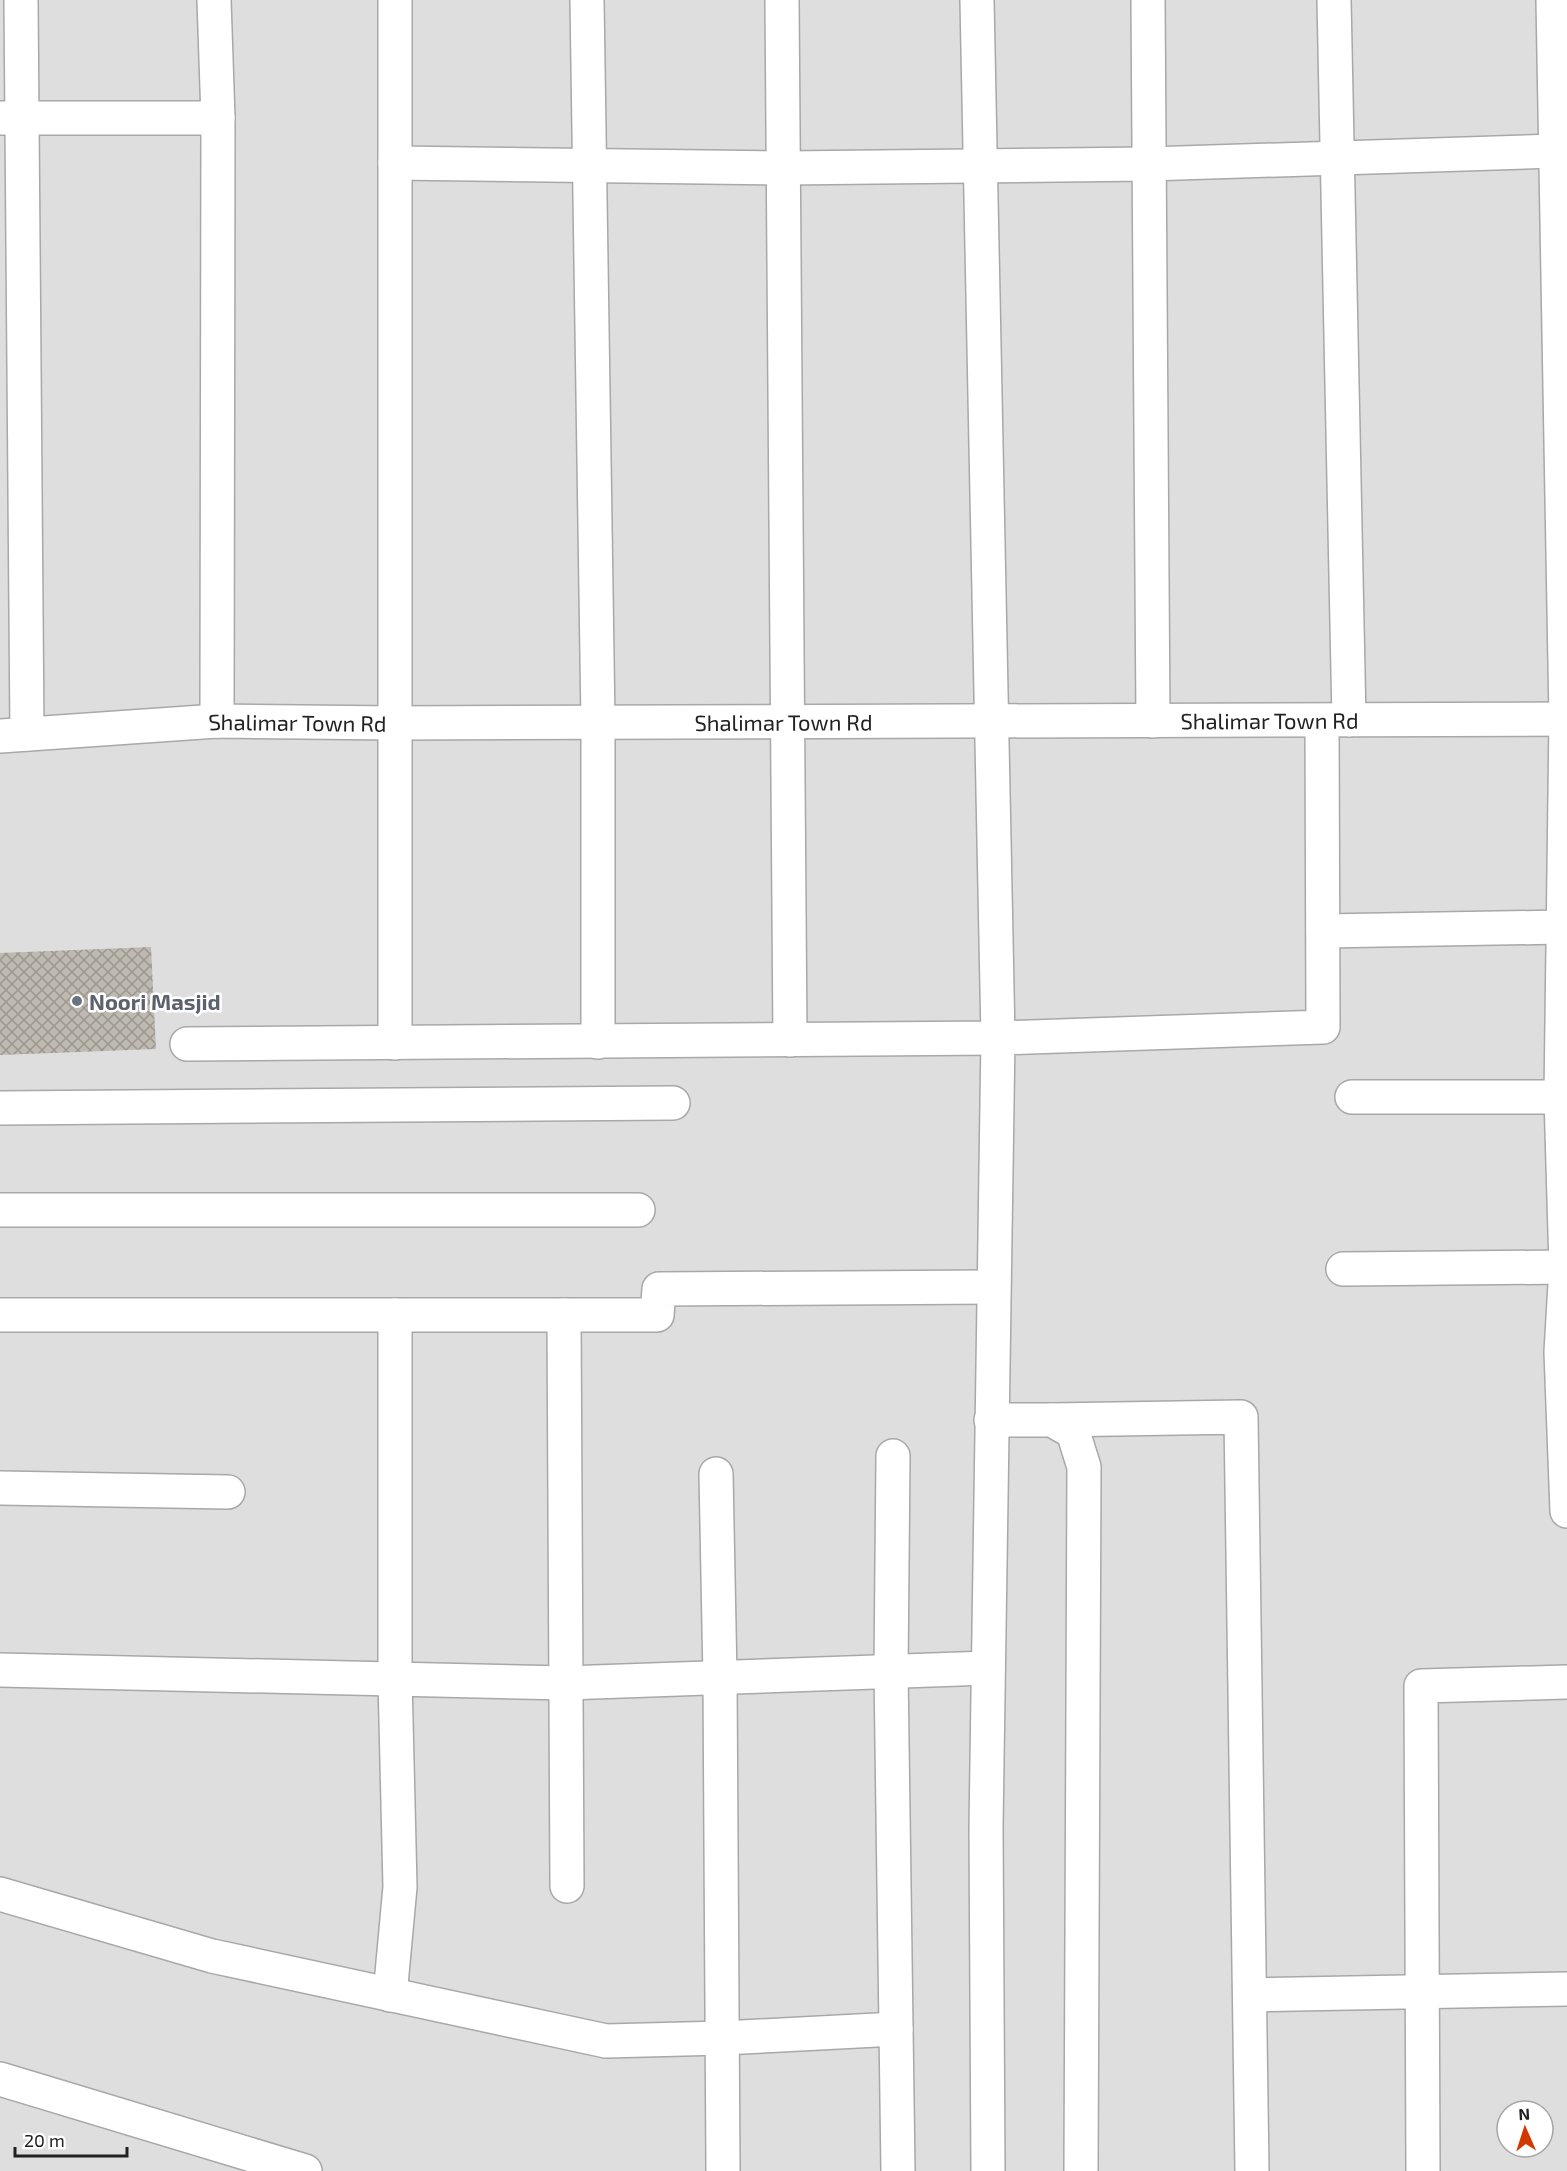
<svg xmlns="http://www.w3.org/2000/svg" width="1567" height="2171" font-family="'Exo 2',sans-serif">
<defs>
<pattern id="building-cross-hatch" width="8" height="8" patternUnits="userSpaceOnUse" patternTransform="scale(1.5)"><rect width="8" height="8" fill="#bebab1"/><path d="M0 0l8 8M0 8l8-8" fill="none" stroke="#9a9790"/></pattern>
</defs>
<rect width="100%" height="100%" fill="#f1f1e8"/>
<path fill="#dfdede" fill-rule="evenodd" d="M 0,0 L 1567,0 L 1567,2171 L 0,2171 ZM 1507,2111 L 1543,2111 L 1543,2147 L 1507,2147 Z"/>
<polygon fill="url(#building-cross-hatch)" points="151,947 156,1049 0,1055 0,953"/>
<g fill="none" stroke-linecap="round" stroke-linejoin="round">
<defs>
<g id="street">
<polyline points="21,0 27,734"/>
<polyline points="214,0 218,118 217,721"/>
<polyline points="587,0 598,722 598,1042"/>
<polyline points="782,0 790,1040"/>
<polyline points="1148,0 1153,721"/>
<polyline points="1334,0 1349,720"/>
<polyline points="1553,0 1566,719 1561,1097 1566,1267 1561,1352 1567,1511"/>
<polyline points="0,118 218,118"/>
<polyline points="395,163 784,168 1149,164 1556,151"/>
<path id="s1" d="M 0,736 L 217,721 L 395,723 L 1567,719"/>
<polyline points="1323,931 1562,927"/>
<polyline points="395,1043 395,0"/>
<polyline points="187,1044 998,1038 977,0"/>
<polyline points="1352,1097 1561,1097"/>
<polyline points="0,1108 673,1103"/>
<polyline points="0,1210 638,1210"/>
<polyline points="1343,1269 1567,1267"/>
<polyline points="0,1315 657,1315 659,1289 993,1287"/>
<polyline points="564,1315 567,1886"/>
<polyline points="991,1420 1052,1420 1073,1432 1084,1467 1081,2171"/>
<polyline points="1052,1420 1241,1417 1252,2171"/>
<polyline points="893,1456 891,1671 898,2171"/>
<polyline points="716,1474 720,1678 723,2171"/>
<polyline points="0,1488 228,1492"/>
<polyline points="0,1670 566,1683 988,1668"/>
<polyline points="0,1894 212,1956 606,2041 723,2038 896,2029"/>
<polyline points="390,1995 400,1887 395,1679 395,1315"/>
<polyline points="1250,1995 1567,1989"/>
<polyline points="0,2079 305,2171"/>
<polyline points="988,2171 986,1827 998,1038 1323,1027 1322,721"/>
<polyline points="1423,2171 1421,1686 1567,1682"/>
</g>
</defs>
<use href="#street" stroke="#a8a8a8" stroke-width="36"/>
<use href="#street" stroke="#fff" stroke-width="33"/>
</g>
<circle fill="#6b7280" stroke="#fff" stroke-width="2" cx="77" cy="1001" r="6"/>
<g text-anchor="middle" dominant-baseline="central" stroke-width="5" stroke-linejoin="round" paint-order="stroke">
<g font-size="22" fill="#212121" stroke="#fff">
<text stroke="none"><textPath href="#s1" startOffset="1270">Shalimar Town Rd</textPath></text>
<text stroke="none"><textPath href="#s1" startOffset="784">Shalimar Town Rd</textPath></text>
<text stroke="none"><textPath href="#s1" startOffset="298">Shalimar Town Rd</textPath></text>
</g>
<g font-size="22" font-weight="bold" fill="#5b616d" stroke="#fff" text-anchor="start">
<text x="89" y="1001">Noori Masjid</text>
</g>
</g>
<g transform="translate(1525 2129) rotate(357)"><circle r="28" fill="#ffffff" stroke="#a6a6a6" stroke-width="1.5"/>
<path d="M0-4.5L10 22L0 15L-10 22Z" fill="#d03a01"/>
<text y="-9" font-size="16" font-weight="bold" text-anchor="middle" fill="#212121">N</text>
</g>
<path d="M15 2147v9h112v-9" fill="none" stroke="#212121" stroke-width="3"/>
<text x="24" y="2147" font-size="18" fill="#212121" stroke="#ffffff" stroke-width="4.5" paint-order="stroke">20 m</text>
</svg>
